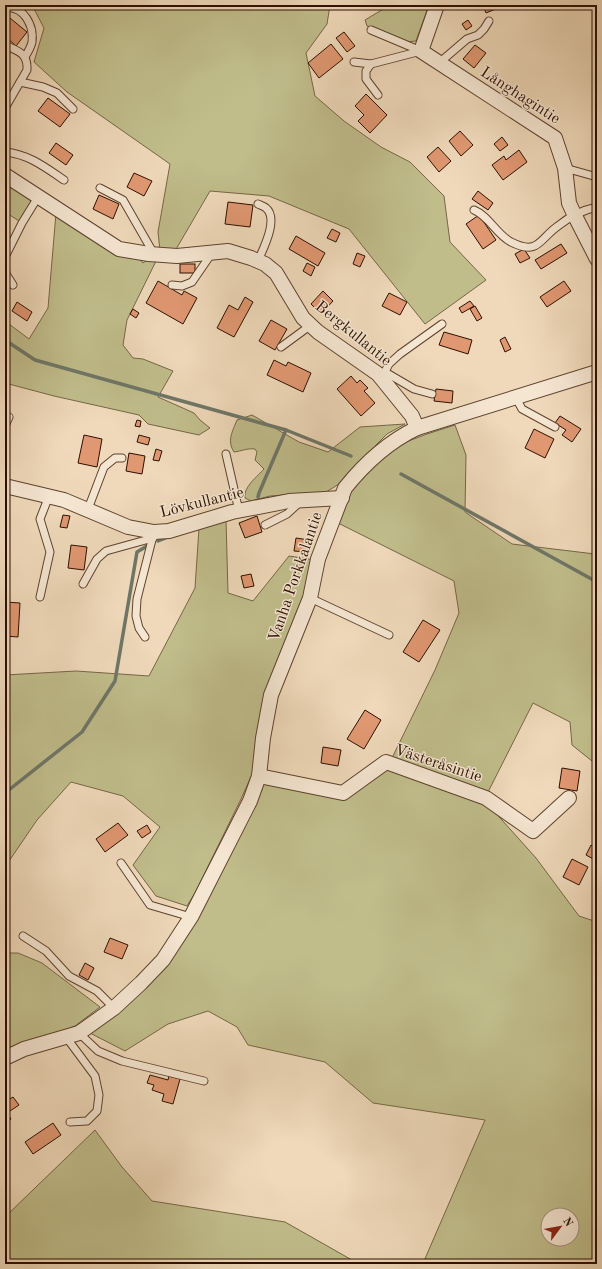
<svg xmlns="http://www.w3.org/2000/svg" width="602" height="1269" font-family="'Old Standard TT',serif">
<rect width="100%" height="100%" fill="#efd9ba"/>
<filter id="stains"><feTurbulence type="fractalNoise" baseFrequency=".005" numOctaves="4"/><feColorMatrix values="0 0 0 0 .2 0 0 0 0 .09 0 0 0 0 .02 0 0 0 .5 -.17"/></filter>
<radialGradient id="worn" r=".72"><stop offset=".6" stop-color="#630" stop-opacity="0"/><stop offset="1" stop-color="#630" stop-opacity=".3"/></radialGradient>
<g fill="#c0bd8b" stroke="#766646" fill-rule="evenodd">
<polygon points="32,5 330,5 327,24 306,53 315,96 344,121 381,147 410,162 444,196 450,242 486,280 425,324 349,229 269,196 210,191 175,251 160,251 158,232 170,164 67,92 34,62 44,28"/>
<polygon points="390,5 429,5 416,41 406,42 367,26 365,20"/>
<polygon points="5,178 34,197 19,221 5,212"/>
<polygon points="56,213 137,256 143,263 151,257 158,257 127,320 123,345 133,358 143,359 173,371 158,397 194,413 200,420 210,428 199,435 148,424 139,415 54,396 5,383 5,321 29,339 48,308"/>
<path d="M 252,415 L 299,442 L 328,452 L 360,427 L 405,424 L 387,434 L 349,472 L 339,484 L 326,492 L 270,496 L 251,501 L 245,498 C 243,487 258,476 264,469 L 255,460 L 257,452 L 255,449 C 247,448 242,451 234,452 C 227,441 232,432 237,420 Z"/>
<polygon points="455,425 466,455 465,512 512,544 595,554 597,553 597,765 572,745 570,722 533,703 486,796 390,762 435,670 459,613 454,581 338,523 351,489 365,473 398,445 427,434"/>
<polygon points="226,519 228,593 253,601 289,556 315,560 254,770 241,799 195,893 187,906 156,896 133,865 160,827 123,796 71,782 37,820 5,867 5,675 76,671 149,676 195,588 199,528"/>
<path d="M 388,766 L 484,800 L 536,858 L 579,916 L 597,922 L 597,1264 L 412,1264 L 424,1261 L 485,1120 L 373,1103 L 325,1062 L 248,1045 L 237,1027 L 208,1011 L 168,1024 L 125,1051 L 86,1031 L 151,979 L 262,781 L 343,797 ZM 548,1215 L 572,1215 L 572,1239 L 548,1239 Z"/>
<polygon points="5,953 18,953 42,963 100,1007 75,1026 5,1054"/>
<polygon points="95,1130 122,1167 152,1201 285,1222 359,1264 5,1264 5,1217"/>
</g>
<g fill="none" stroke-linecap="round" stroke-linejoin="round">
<g stroke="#6e7668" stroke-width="3.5">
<polyline points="5,340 35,360 286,430"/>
<polyline points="401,474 597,582"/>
<polyline points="258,497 259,493 286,430 351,456"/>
<polyline points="158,541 168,537"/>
<polyline points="5,793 82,732 115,681 137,552 147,546"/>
</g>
</g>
<g fill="#e09872" stroke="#2d0f00">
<polygon points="483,5 505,5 486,13"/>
<polygon points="5,14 27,32 16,46 5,36"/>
<polygon points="468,20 472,26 466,30 462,24"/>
<polygon points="344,32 355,46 347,52 336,38"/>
<polygon points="331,44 343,59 319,78 308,63"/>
<polygon points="475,45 486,53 474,68 463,59"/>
<polygon points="366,94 387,115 370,133 358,121 364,115 355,106"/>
<polygon points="48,98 70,114 60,127 38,111"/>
<polygon points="460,131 473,145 461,156 449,141"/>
<polygon points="502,137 508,145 500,151 494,144"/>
<polygon points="56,143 73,155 66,165 49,153"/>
<polygon points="438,147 451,161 439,172 427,157"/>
<polygon points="519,150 527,162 503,180 492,165 504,156 506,160"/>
<polygon points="134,173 152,181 144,196 127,187"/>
<polygon points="478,191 493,203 488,210 472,199"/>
<polygon points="99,195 119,204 113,219 93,209"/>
<polygon points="228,202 253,205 250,227 225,224"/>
<polygon points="479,215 496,240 483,249 466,224"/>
<polygon points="332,229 340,233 336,242 327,238"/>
<polygon points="296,236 325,253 318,266 289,249"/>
<polygon points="561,244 567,253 541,269 535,260"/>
<polygon points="524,249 530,258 520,263 515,254"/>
<polygon points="357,253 365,256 360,267 353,264"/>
<polygon points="307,263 315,267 311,276 303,271"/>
<rect x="180" y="264" width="15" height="9"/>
<polygon points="158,281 182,295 184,291 197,298 183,324 146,303"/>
<polygon points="564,281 571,291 547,307 540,297"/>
<polygon points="323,291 333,301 321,314 311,304"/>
<polygon points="389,293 407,302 400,315 382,306"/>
<polygon points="245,297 253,302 234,337 217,328 229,305 238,310"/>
<polygon points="470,301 474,306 462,313 459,308"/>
<polygon points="17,302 32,312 27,321 12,311"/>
<polygon points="475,306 482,318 477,321 470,309"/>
<polygon points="133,309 139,313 136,318 130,314"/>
<polygon points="271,320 287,329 275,350 259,341"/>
<polygon points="444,332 472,340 468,354 439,345"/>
<polygon points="505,337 511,349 505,352 500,340"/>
<polygon points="274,360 286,366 288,362 311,373 303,392 267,375"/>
<polygon points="351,376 357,383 360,380 368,388 364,391 375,403 361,416 337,389"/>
<polygon points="436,389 453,391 452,403 434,401"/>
<polygon points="560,416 581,429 572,442 562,435 566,430 555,423"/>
<polygon points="137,420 141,421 140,427 135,426"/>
<polygon points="534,429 554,439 545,458 525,448"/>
<polygon points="84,435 102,439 97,467 78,463"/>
<polygon points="139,435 150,438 148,445 137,442"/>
<polygon points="156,449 162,451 159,461 153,460"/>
<polygon points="129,453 145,456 142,474 126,471"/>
<polygon points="63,515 70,516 67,528 60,527"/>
<polygon points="257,516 262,532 245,538 239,523"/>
<polygon points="296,538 309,540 307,552 294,551"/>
<polygon points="71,545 87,547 84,570 68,568"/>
<polygon points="251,574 254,586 244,588 241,576"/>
<polygon points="5,602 20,603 18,637 5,636"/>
<polygon points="423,620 440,630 419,662 403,652"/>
<polygon points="365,710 381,720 364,749 347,739"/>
<polygon points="323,747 341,750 338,766 321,763"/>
<polygon points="562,768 580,771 577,791 559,788"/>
<polygon points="118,823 128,835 105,852 96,839"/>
<polygon points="147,825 151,832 142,838 137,831"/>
<polygon points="591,845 597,849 597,861 586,855"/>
<polygon points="572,859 588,867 579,885 563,877"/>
<polygon points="110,938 128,945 122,959 104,952"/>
<polygon points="85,963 94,968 88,980 79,975"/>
<polygon points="150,1075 168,1080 169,1076 180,1079 173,1104 162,1101 164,1094 152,1090 154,1085 147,1083"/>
<polygon points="13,1097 19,1105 7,1113 11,1119 5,1122 5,1102"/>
<polygon points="53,1123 61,1135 33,1154 25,1142"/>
</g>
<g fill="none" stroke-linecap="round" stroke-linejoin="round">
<defs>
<g id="lane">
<path d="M 5,8 C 24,5 34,26 32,42 C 31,47 28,52 25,57"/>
<polyline points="371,30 421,51"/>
<path d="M 5,45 C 18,51 28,53 27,70 L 5,108"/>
<polyline points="354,62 371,64"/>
<polyline points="439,63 467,39 478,35 484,29 489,21"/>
<polyline points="20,82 43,87 57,93 73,109"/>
<polyline points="378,95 366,79 366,71 371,64 421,51"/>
<path d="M 5,152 C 28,154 45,167 64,180"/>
<polyline points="565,168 597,177"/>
<polyline points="100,188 123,200 154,254"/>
<path d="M 474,210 C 489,216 496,234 511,242 C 539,256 539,239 558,226 C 569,217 583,210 597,207"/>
<polyline points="5,257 22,223 38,197"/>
<path d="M 258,261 C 263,249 279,219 266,208 C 264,206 260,205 258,204"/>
<polyline points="5,266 6,274 13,285"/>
<polyline points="172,285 182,286 192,282 212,253"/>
<polyline points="281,347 311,325"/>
<polyline points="385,372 414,389 432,394"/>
<polyline points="381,379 389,364 400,354 442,324"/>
<polyline points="516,398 522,409 555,427"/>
<polyline points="5,426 9,417"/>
<polyline points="226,454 239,511"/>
<polyline points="88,509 104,467 115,458 122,458"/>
<polyline points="265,525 287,514 300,502"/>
<polyline points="83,584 97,559 106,551 153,538"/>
<polyline points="40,597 50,552 40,519 49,496"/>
<polyline points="310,598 389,635"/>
<polyline points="145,637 139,628 136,616 137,599 154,532"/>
<polyline points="121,863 150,905 191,917"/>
<polyline points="23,936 46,951 69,976 97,991 114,1008"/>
<polyline points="79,1033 98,1051 122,1061 204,1081"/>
<polyline points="66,1037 95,1076 99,1095 97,1111 87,1121 70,1122"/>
</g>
<g id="street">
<polyline points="437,5 421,51 555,138 565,168 569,203 575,216 597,259"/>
<polyline points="5,175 119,249 149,254 177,256 228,251 251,258 265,264 276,273 303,318 318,332 378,374 412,416 417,428"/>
<polyline points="5,486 64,500 128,527 154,532 169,531 232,512 289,501 342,498"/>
<polyline points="259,776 343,793 386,762 486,798 533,831 569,798"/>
<path d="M 5,1058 L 24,1049 L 79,1033 L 114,1008 L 141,983 L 163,960 L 191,917 L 250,801 L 259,776 L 263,738 L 271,695 L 310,598 L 318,559 L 345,488 C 365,463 388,442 417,428 L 597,372"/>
</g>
</defs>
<use href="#lane" stroke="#5e422e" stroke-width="9"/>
<use href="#street" stroke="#5e422e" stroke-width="16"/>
<use href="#lane" stroke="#f5e6d2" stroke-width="7"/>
<use href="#street" stroke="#f5e6d2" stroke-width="14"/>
</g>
<g text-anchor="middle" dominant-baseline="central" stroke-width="3" stroke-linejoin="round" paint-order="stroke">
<g font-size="16" fill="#2d0f00" stroke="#f5e6d2">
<text transform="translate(520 96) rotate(33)">Långhagintie</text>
<text transform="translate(353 334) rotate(39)">Bergkullantie</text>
<text transform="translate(202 503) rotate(-14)">Lövkullantie</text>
<text transform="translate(296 577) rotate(-71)">Vanha Porkkalantie</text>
<text transform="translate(438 764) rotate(18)">Västeråsintie</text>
</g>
</g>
<rect width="602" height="1269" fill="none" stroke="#efd9ba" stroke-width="20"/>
<rect x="6" y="6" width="590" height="1257" fill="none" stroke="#2d0f00" stroke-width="2"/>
<rect x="10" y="10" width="582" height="1249" fill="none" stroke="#2d0f00"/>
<g transform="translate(560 1227) rotate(58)"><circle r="19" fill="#f5e6d2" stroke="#a5907e"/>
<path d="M0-3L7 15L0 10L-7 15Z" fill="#8f2418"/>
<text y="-6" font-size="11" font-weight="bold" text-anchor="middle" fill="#2d0f00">N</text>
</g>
<rect width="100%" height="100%" filter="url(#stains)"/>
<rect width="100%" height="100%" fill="url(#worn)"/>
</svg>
